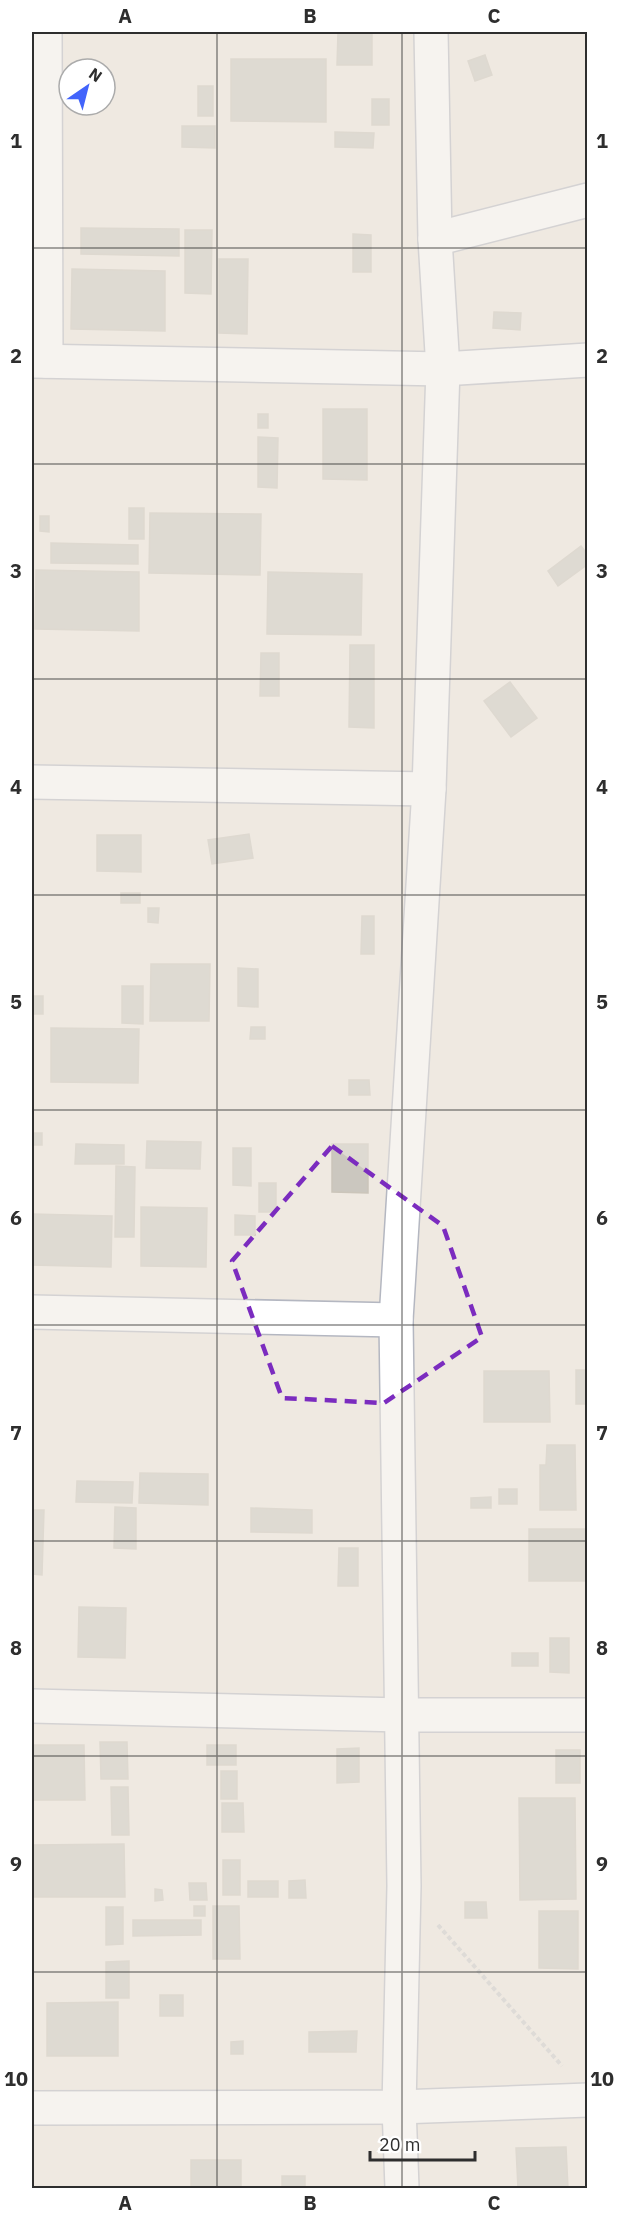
<svg xmlns="http://www.w3.org/2000/svg" width="619" height="2220" font-family="'IBM Plex Sans',sans-serif">
<rect width="100%" height="100%" fill="#efe9e1"/>
<g fill="#cbc7bf" stroke="#cbc5ba" stroke-width="1.5">
<polygon points="338,32 372,32 372,65 337,65"/>
<polygon points="485,55 492,75 475,81 468,61"/>
<polygon points="231,59 326,59 326,122 231,121"/>
<rect x="198" y="86" width="15" height="30"/>
<rect x="372" y="99" width="17" height="26"/>
<polygon points="182,126 215,126 215,148 182,147"/>
<polygon points="335,132 374,133 373,148 335,147"/>
<polygon points="81,228 179,229 179,256 81,254"/>
<polygon points="185,230 212,230 211,294 185,293"/>
<polygon points="353,234 371,235 371,272 353,272"/>
<polygon points="219,259 248,259 247,334 219,333"/>
<polygon points="72,269 165,271 165,331 71,329"/>
<polygon points="494,312 521,313 520,330 493,328"/>
<polygon points="323,409 367,409 367,480 323,479"/>
<rect x="258" y="414" width="10" height="14"/>
<polygon points="258,437 278,438 277,488 258,487"/>
<rect x="129" y="508" width="15" height="31"/>
<polygon points="150,513 261,514 260,575 149,573"/>
<polygon points="40,516 49,516 49,532 40,531"/>
<polygon points="51,543 138,545 138,564 51,563"/>
<polygon points="581,546 588,555 588,564 558,586 548,571"/>
<polygon points="36,570 139,572 139,631 35,629"/>
<polygon points="268,572 362,574 361,635 267,634"/>
<polygon points="350,645 374,645 374,728 349,727"/>
<polygon points="261,653 279,653 279,696 260,696"/>
<polygon points="510,682 537,718 511,737 484,701"/>
<polygon points="249,834 253,858 212,864 208,840"/>
<polygon points="97,835 141,835 141,872 97,871"/>
<rect x="121" y="893" width="19" height="10"/>
<polygon points="148,908 159,908 158,923 148,922"/>
<polygon points="362,916 374,916 374,954 361,954"/>
<polygon points="151,964 210,964 209,1021 150,1021"/>
<polygon points="238,968 258,969 258,1007 238,1006"/>
<polygon points="122,986 143,986 143,1024 122,1023"/>
<rect x="32" y="996" width="11" height="18"/>
<polygon points="251,1027 265,1027 265,1039 250,1039"/>
<polygon points="51,1028 139,1029 138,1083 51,1082"/>
<polygon points="349,1080 369,1080 370,1095 349,1095"/>
<rect x="32" y="1133" width="10" height="12"/>
<polygon points="147,1141 201,1142 200,1169 146,1168"/>
<polygon points="76,1144 124,1145 124,1164 75,1164"/>
<polygon points="332,1144 368,1144 368,1193 332,1192"/>
<polygon points="233,1148 251,1148 251,1186 233,1185"/>
<polygon points="116,1166 135,1167 134,1237 115,1237"/>
<rect x="259" y="1183" width="17" height="29"/>
<polygon points="141,1207 207,1208 206,1267 141,1266"/>
<polygon points="32,1214 112,1216 111,1267 32,1265"/>
<polygon points="235,1215 255,1216 255,1235 235,1235"/>
<rect x="576" y="1370" width="12" height="34"/>
<polygon points="484,1371 549,1371 550,1422 484,1422"/>
<polygon points="547,1445 575,1445 576,1510 540,1510 540,1465 546,1465"/>
<polygon points="140,1473 208,1474 208,1505 139,1503"/>
<polygon points="77,1481 133,1482 132,1503 76,1502"/>
<rect x="499" y="1489" width="18" height="15"/>
<polygon points="491,1497 491,1508 471,1508 471,1498"/>
<polygon points="115,1507 136,1508 136,1549 114,1548"/>
<polygon points="251,1508 312,1510 312,1533 251,1532"/>
<polygon points="32,1510 44,1510 42,1575 32,1574"/>
<rect x="529" y="1529" width="59" height="52"/>
<polygon points="339,1548 358,1548 358,1586 338,1586"/>
<polygon points="79,1607 126,1608 125,1658 78,1657"/>
<polygon points="550,1638 569,1638 569,1673 550,1672"/>
<rect x="512" y="1653" width="26" height="13"/>
<polygon points="100,1742 127,1742 128,1779 101,1779"/>
<polygon points="32,1745 84,1745 85,1800 33,1800"/>
<rect x="207" y="1745" width="29" height="20"/>
<polygon points="359,1748 359,1782 337,1783 337,1749"/>
<rect x="556" y="1750" width="24" height="33"/>
<rect x="221" y="1771" width="16" height="28"/>
<polygon points="111,1787 128,1787 129,1835 112,1835"/>
<polygon points="519,1798 575,1798 576,1899 520,1900"/>
<polygon points="222,1803 243,1803 244,1832 222,1832"/>
<polygon points="124,1844 125,1897 32,1897 32,1845"/>
<rect x="223" y="1860" width="17" height="35"/>
<polygon points="305,1880 306,1898 289,1898 289,1881"/>
<rect x="248" y="1881" width="30" height="16"/>
<polygon points="189,1883 206,1883 207,1900 190,1900"/>
<polygon points="155,1889 162,1890 163,1900 155,1901"/>
<polygon points="465,1902 486,1902 487,1918 465,1918"/>
<rect x="194" y="1906" width="11" height="10"/>
<polygon points="213,1906 239,1906 240,1959 213,1959"/>
<polygon points="106,1907 123,1907 123,1944 106,1945"/>
<polygon points="539,1911 578,1911 578,1969 539,1968"/>
<polygon points="133,1920 201,1920 201,1935 133,1936"/>
<polygon points="129,1961 129,1998 106,1998 106,1962"/>
<rect x="160" y="1995" width="23" height="21"/>
<polygon points="118,2002 118,2056 47,2056 47,2003"/>
<polygon points="357,2031 356,2052 309,2052 309,2032"/>
<polygon points="243,2041 243,2054 231,2054 231,2042"/>
<polygon points="566,2147 568,2188 518,2188 516,2148"/>
<rect x="191" y="2160" width="50" height="28"/>
<rect x="282" y="2176" width="23" height="12"/>
</g>
<g fill="none" stroke-linecap="round" stroke-linejoin="round">
<defs>
<g id="minor">
<polyline points="45,32 46,361"/>
<polyline points="435,239 588,200"/>
<polyline points="32,361 443,369 588,360"/>
<polyline points="32,782 429,789"/>
<polyline points="32,1312 396,1320"/>
<polyline points="32,1706 402,1715 588,1715"/>
<polyline points="32,2108 399,2107 588,2100"/>
<polyline points="402,2188 399,2107 404,1886 396,1320 429,789 443,369 435,239 431,32"/>
</g>
</defs>
<use href="#minor" stroke="#b4b7c1" stroke-width="36"/>
<polyline stroke="#c9c9c9" stroke-width="4" stroke-dasharray="4.5 3" stroke-linecap="butt" points="438,1925 562,2066"/>
<use href="#minor" stroke="#fff" stroke-width="33"/>
</g>
<path d="M0 0H619V2220H0ZM 332,1146 L 443,1226 L 482,1337 L 384,1403 L 282,1398 L 232,1261 Z" fill="#efe9e1" fill-opacity=".55" fill-rule="evenodd"/>
<path fill="none" stroke="#7b2cbf" stroke-width="4.5" stroke-dasharray="12 8" stroke-linejoin="round" d="M 332,1146 L 443,1226 L 482,1337 L 384,1403 L 282,1398 L 232,1261 Z"/>
<path fill="none" stroke="#2e2e2e" stroke-width="1.5" stroke-opacity="0.55" d="M 217,32 L 217,2188M 402,32 L 402,2188M 32,248 L 588,248M 32,464 L 588,464M 32,679 L 588,679M 32,895 L 588,895M 32,1110 L 588,1110M 32,1325 L 588,1325M 32,1541 L 588,1541M 32,1756 L 588,1756M 32,1972 L 588,1972"/>
<rect width="619" height="2220" fill="none" stroke="#ffffff" stroke-width="66"/>
<g transform="translate(87 87) rotate(35)"><circle r="28" fill="#ffffff" stroke="#ababab" stroke-width="1.5"/>
<path d="M0-4.5L10 22L0 15L-10 22Z" fill="#4264fb"/>
<text y="-9" font-size="16" font-weight="bold" text-anchor="middle" fill="#2e2e2e">N</text>
</g>
<path d="M370 2151v9h105v-9" fill="none" stroke="#2e2e2e" stroke-width="3"/>
<text x="379" y="2151" font-size="18" fill="#2e2e2e" stroke="#ffffff" stroke-width="4.5" paint-order="stroke">20 m</text>
<rect x="33" y="33" width="553" height="2154" fill="none" stroke="#2e2e2e" stroke-width="2"/>
<g font-size="20" text-anchor="middle" font-weight="bold" fill="#2e2e2e">
<text x="125" y="23">A</text>
<text x="310" y="23">B</text>
<text x="494" y="23">C</text>
<text x="16" y="148">1</text>
<text x="602" y="148">1</text>
<text x="16" y="363">2</text>
<text x="602" y="363">2</text>
<text x="16" y="578">3</text>
<text x="602" y="578">3</text>
<text x="16" y="794">4</text>
<text x="602" y="794">4</text>
<text x="16" y="1009">5</text>
<text x="602" y="1009">5</text>
<text x="16" y="1225">6</text>
<text x="602" y="1225">6</text>
<text x="16" y="1440">7</text>
<text x="602" y="1440">7</text>
<text x="16" y="1655">8</text>
<text x="602" y="1655">8</text>
<text x="16" y="1871">9</text>
<text x="602" y="1871">9</text>
<text x="16" y="2086">10</text>
<text x="602" y="2086">10</text>
<text x="125" y="2210">A</text>
<text x="310" y="2210">B</text>
<text x="494" y="2210">C</text>
</g>
</svg>
